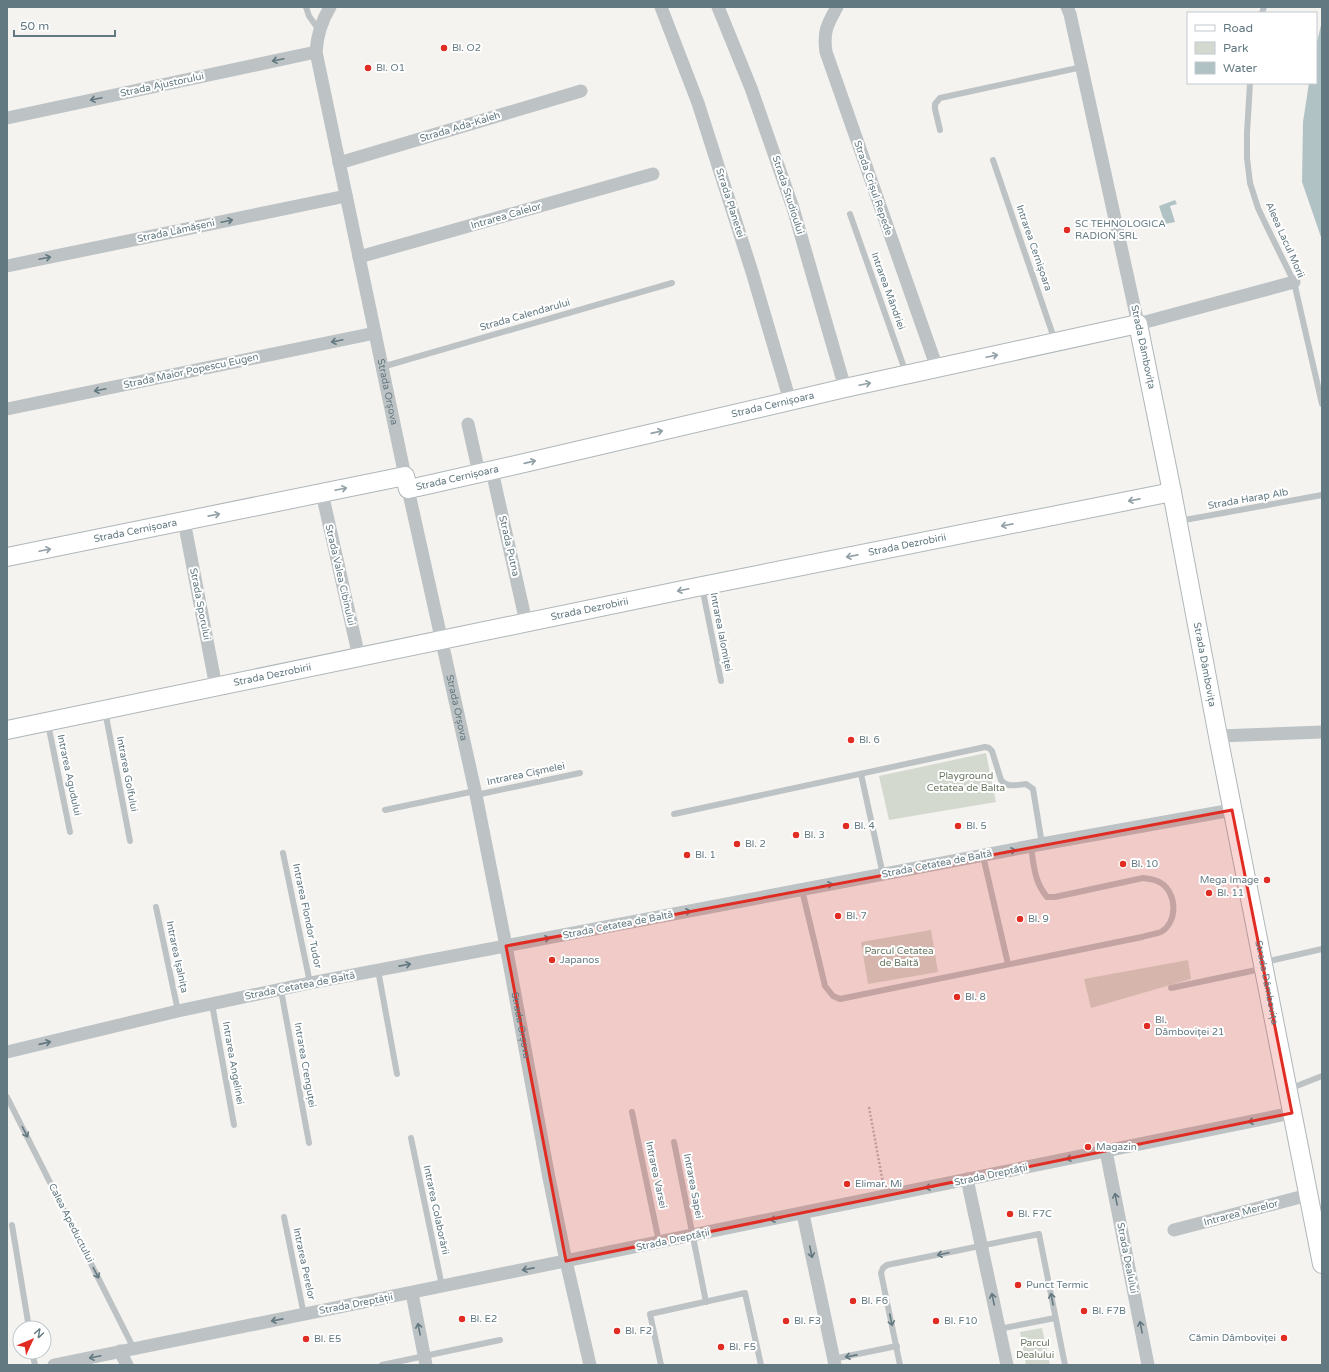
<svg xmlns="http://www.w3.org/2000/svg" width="1329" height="1372" font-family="'Varela Round',sans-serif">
<rect width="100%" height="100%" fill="#f4f3f0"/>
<g fill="#d4d9cf">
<polygon points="986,753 996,802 889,820 879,776"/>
<polygon points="931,930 938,972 868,984 861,942"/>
<polygon points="1188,960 1191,979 1091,1008 1084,979"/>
<polygon points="1042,1328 1050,1365 1026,1365 1020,1332"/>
</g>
<g fill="#b1c2c4">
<polygon points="1322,21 1322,240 1302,182 1303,122 1309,83 1316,83 1316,46"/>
<polygon points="1175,200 1177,204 1170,206 1175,222 1165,224 1159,206"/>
</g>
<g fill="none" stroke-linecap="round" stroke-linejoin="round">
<defs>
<g id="secondary">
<path id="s3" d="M 7,557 L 405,476 L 408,489 L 418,487 L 533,461 L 845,388 L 1138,324 L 1172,492 L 1218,736 L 1322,1264"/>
<path id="s4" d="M 7,730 L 702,586 L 1172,492"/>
</g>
</defs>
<use href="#secondary" stroke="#afb6b9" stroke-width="20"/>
<polyline stroke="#b5b9bb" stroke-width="2.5" stroke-dasharray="2 2" stroke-linecap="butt" points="869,1107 883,1183"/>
<g stroke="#bdc2c4" stroke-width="6">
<polyline points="306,7 309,16 319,30"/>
<polyline points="1262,13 1264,7"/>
<polyline points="1250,83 1247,133 1247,158 1250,183 1258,208 1266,225 1294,282 1322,404"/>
<polyline points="940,130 935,109 935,104 940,98 1082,67"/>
<polyline points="993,160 1055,341"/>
<polyline points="850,214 906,373"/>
<polyline points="382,367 672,283"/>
<polyline points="1179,521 1322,495"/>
<polyline points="702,587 721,681"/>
<polyline points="105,711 130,841"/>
<polyline points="48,724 70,832"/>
<polyline points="861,774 883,875"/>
<polyline points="476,795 580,773"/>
<polyline points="385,810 475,791"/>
<path d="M 674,814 L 985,747 L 989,748 L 992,751 L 1001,780 C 1007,788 1016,785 1026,784 L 1033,789 L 1042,844"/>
<polyline points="283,853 310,983"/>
<polyline points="983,856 1008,964"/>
<path d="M 802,890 L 825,986 L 833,996 L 840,999 L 1142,937 C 1148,935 1156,934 1161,932 C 1178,922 1177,893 1161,883 C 1155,879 1149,879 1143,878 L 1055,897 L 1047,897 C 1034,881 1034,866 1031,847"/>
<polyline points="156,907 178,1011"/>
<polyline points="1265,962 1322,949"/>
<polyline points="378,970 397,1074"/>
<polyline points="1171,988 1261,969"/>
<polyline points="281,990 309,1143"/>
<polyline points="212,1004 234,1125"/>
<polyline points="1289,1089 1322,1076"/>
<polyline points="7,1097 134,1349"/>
<polyline points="632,1112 659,1242"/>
<polyline points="411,1138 442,1286"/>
<polyline points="674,1142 706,1302"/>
<polyline points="284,1217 304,1315"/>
<polyline points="12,1225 29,1328"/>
<polyline points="999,1329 1055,1318"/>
<polyline points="32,1352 35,1365"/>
<polyline points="833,1359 897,1346"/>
<polyline points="382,1365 500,1340"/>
<polyline points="661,1365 650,1314 745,1293 761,1365"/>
<polyline points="900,1365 881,1273 883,1268 887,1265 1039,1234 1065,1365"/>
</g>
<g stroke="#bdc2c4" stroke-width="13">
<path id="s1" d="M 330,7 C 321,22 317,35 316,52 L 405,476"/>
<polyline points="661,7 698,103 752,272 790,401"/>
<polyline points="718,7 751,88 793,208 845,388"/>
<path d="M 837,7 C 827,25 823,32 826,52 L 937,368"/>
<polyline points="1067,7 1070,14 1138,324 1294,282"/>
<polyline points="7,118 316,52"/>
<polyline points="339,163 581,91"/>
<polyline points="359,257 653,174"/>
<polyline points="7,266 346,196"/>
<polyline points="7,409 375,333"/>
<polyline points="468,424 479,473"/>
<polyline points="492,471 526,622"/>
<path id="s2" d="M 408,489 L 476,795 L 506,946 L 549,1178 L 566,1261 L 590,1365"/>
<polyline points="322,493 359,657"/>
<polyline points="184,521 216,687"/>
<polyline points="1218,736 1322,732"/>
<polyline points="7,1052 178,1011 310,983 1042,844 1232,810"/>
<polyline points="1106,1151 1148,1365"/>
<polyline points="967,1179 1007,1365"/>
<polyline points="803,1214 835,1365"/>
<polyline points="1174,1230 1308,1195"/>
<polyline points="412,1293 426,1365"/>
<polyline points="120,1351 127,1365"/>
<polyline points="54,1365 1292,1113"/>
</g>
<use href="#secondary" stroke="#fff" stroke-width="18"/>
</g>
<defs><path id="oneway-shaft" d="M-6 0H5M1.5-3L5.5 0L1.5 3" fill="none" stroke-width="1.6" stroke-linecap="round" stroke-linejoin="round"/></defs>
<g stroke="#637981">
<use href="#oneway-shaft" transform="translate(278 60) rotate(168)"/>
<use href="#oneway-shaft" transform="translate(96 99) rotate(168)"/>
<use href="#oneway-shaft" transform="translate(227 221) rotate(-12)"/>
<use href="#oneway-shaft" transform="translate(45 258) rotate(-12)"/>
<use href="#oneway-shaft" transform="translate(337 341) rotate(168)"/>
<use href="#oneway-shaft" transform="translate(100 390) rotate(168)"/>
<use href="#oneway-shaft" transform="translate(1010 851) rotate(-11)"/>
<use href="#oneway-shaft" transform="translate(827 885) rotate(-11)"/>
<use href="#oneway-shaft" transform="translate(685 912) rotate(-11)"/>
<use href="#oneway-shaft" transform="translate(544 939) rotate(-11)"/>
<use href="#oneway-shaft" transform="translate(405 965) rotate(-11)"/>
<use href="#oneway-shaft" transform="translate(45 1043) rotate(-13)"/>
<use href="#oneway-shaft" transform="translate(1254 1121) rotate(168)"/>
<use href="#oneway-shaft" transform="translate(25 1132) rotate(63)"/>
<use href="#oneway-shaft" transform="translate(1072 1158) rotate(169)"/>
<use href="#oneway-shaft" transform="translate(931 1187) rotate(168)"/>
<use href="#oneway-shaft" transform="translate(1116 1199) rotate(-101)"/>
<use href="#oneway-shaft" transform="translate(776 1219) rotate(169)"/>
<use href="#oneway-shaft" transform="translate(811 1252) rotate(78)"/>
<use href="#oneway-shaft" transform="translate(943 1254) rotate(168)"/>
<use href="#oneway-shaft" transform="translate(528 1269) rotate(169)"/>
<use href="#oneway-shaft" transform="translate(96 1273) rotate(63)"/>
<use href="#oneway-shaft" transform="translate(993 1299) rotate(-102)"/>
<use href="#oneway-shaft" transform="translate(1052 1299) rotate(-101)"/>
<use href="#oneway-shaft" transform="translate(277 1320) rotate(169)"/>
<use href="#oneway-shaft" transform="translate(891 1320) rotate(78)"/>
<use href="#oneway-shaft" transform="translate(1141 1327) rotate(-101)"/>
<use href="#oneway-shaft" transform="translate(419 1329) rotate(-101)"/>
<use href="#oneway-shaft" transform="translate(851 1356) rotate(169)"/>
<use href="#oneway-shaft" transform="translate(95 1357) rotate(168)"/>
</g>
<g stroke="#92a1a7">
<use href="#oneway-shaft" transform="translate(992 356) rotate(-12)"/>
<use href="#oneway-shaft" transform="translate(865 384) rotate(-12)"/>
<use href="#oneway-shaft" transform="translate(657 432) rotate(-13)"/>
<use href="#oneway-shaft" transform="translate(530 462) rotate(-13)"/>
<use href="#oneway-shaft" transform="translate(341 489) rotate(-12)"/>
<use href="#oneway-shaft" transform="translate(1134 500) rotate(169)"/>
<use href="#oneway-shaft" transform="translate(214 515) rotate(-11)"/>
<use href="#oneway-shaft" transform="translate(1007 525) rotate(169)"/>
<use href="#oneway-shaft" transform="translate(45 550) rotate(-12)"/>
<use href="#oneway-shaft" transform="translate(852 556) rotate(169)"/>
<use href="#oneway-shaft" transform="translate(683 590) rotate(168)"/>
</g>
<path fill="#e12c23" fill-opacity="0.2" stroke="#e12c23" stroke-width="3" stroke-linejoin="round" d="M 1232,810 L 1292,1113 L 566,1261 L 506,946 Z"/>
<g fill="#e12c23" stroke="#fff" stroke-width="1.5">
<circle cx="444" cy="48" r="4"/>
<circle cx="368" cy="68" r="4"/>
<circle cx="1067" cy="230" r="4"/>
<circle cx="851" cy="740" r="4"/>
<circle cx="846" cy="826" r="4"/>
<circle cx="958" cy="826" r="4"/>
<circle cx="796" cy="835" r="4"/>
<circle cx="737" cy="844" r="4"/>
<circle cx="687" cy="855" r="4"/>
<circle cx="1123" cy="864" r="4"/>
<circle cx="1267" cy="880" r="4"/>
<circle cx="1209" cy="893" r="4"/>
<circle cx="838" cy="916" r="4"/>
<circle cx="1020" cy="919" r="4"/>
<circle cx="552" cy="960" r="4"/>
<circle cx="957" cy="997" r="4"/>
<circle cx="1147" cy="1026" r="4"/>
<circle cx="1088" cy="1147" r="4"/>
<circle cx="847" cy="1184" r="4"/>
<circle cx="1010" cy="1214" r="4"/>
<circle cx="1018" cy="1285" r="4"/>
<circle cx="853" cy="1301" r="4"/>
<circle cx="1084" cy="1311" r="4"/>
<circle cx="462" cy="1319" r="4"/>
<circle cx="786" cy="1321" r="4"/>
<circle cx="936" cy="1321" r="4"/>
<circle cx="617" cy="1331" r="4"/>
<circle cx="1284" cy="1338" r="4"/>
<circle cx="306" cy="1339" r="4"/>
<circle cx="721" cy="1347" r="4"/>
</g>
<g text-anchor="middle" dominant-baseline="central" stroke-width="4" stroke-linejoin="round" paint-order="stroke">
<g font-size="10" fill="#637981" stroke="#fff" text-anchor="start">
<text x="452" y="48">Bl. O2</text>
<text x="376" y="68">Bl. O1</text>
<text x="1075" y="224">SC TEHNOLOGICA<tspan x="1075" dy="12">RADION SRL</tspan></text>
<text x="859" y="740">Bl. 6</text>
<text x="854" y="826">Bl. 4</text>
<text x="966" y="826">Bl. 5</text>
<text x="804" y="835">Bl. 3</text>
<text x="745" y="844">Bl. 2</text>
<text x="695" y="855">Bl. 1</text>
<text x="1131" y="864">Bl. 10</text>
<text x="1259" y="880" text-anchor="end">Mega Image</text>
<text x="1217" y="893">Bl. 11</text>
<text x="846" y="916">Bl. 7</text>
<text x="1028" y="919">Bl. 9</text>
<text x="560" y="960">Japanos</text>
<text x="965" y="997">Bl. 8</text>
<text x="1155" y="1020">Bl.<tspan x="1155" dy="12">Dâmboviței 21</tspan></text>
<text x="1096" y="1147">Magazin</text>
<text x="855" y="1184">Elimar. Mi</text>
<text x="1018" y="1214">Bl. F7C</text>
<text x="1026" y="1285">Punct Termic</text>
<text x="861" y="1301">Bl. F6</text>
<text x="1092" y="1311">Bl. F7B</text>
<text x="470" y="1319">Bl. E2</text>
<text x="794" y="1321">Bl. F3</text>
<text x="944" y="1321">Bl. F10</text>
<text x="625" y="1331">Bl. F2</text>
<text x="1276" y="1338" text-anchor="end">Cămin Dâmboviței</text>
<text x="314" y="1339">Bl. E5</text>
<text x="729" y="1347">Bl. F5</text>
</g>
<g font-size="10" fill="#637981" stroke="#fff">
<text transform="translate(162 85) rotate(-12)">Strada Ajustorului</text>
<text transform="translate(460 127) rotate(-17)">Strada Ada-Kaleh</text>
<text transform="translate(873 188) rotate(71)">Strada Crișul Repede</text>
<text transform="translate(788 195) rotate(72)">Strada Studioului</text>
<text transform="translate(730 203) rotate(72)">Strada Planetei</text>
<text transform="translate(506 216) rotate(-16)">Intrarea Calelor</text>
<text transform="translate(176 231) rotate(-12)">Strada Lămășeni</text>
<text transform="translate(1285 240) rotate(66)">Aleea Lacul Morii</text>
<text transform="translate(1034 248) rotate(71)">Intrarea Cernișoara</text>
<text transform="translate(888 291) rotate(70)">Intrarea Mândriei</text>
<text transform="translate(525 315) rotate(-16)">Strada Calendarului</text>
<text transform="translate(1143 347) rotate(78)">Strada Dâmbovița</text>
<text transform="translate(191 371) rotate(-12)">Strada Maior Popescu Eugen</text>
<text stroke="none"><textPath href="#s1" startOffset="395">Strada Orșova</textPath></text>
<text stroke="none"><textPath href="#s3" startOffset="794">Strada Cernișoara</textPath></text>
<text stroke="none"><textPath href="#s3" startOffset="470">Strada Cernișoara</textPath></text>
<text transform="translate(1248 499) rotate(-10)">Strada Harap Alb</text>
<text stroke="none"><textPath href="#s3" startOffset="131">Strada Cernișoara</textPath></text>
<text stroke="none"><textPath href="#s4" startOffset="919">Strada Dezrobirii</textPath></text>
<text transform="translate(509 546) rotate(77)">Strada Putna</text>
<text transform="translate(340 575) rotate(77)">Strada Valea Cibinului</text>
<text transform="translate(200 604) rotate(79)">Strada Sporului</text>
<text stroke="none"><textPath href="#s4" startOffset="595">Strada Dezrobirii</textPath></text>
<text transform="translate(721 632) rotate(79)">Intrarea Ialomiței</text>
<text stroke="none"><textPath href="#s3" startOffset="1515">Strada Dâmbovița</textPath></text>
<text stroke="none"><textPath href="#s4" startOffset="271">Strada Dezrobirii</textPath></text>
<text stroke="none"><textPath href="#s2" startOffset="224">Strada Orșova</textPath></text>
<text transform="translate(127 774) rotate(79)">Intrarea Golfului</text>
<text transform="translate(526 774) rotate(-12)">Intrarea Cișmelei</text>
<text transform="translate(69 775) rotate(78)">Intrarea Agudului</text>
<text transform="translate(937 864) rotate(-11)">Strada Cetatea de Baltă</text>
<text transform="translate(307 916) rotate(78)">Intrarea Flondor Tudor</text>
<text transform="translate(618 925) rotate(-11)">Strada Cetatea de Baltă</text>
<text transform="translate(177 957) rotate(78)">Intrarea Ișalnița</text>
<text stroke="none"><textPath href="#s3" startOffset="1839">Strada Dâmbovița</textPath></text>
<text transform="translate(300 986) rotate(-11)">Strada Cetatea de Baltă</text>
<text stroke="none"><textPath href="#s2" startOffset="548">Strada Orșova</textPath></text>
<text transform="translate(233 1063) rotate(80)">Intrarea Angelinei</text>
<text transform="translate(305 1065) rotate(80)">Intrarea Crenguței</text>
<text transform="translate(656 1175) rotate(78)">Intrarea Varsei</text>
<text transform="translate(991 1175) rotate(-12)">Strada Dreptății</text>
<text transform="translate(693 1186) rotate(79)">Intrarea Sapei</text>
<text transform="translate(436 1210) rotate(78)">Intrarea Colaborării</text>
<text transform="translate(1241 1213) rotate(-15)">Intrarea Merelor</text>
<text transform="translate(71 1223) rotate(63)">Calea Apeductului</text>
<text transform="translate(673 1240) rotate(-12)">Strada Dreptății</text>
<text transform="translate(1127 1258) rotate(79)">Strada Dealului</text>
<text transform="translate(304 1264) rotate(78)">Intrarea Perelor</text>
<text transform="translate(356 1304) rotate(-11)">Strada Dreptății</text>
</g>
<g font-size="10" fill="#6a7862" stroke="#fff">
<text x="966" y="776">Playground<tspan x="966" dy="12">Cetatea de Balta</tspan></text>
<text x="899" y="951">Parcul Cetatea<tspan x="899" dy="12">de Baltă</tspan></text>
<text x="1035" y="1343">Parcul<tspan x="1035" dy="12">Dealului</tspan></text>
</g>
</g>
<rect width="1329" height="1372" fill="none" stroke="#637981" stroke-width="16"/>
<rect x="1187" y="12" width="130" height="72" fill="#ffffff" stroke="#c1c9cd"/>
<rect x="1195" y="25" width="20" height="6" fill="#ffffff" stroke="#c1c9cd"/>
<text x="1223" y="32" font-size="12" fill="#637981">Road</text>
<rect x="1195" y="42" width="20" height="12" fill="#d4d9cf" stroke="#c1c9cd"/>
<text x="1223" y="52" font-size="12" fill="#637981">Park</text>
<rect x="1195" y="62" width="20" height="12" fill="#b1c2c4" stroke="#c1c9cd"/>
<text x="1223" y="72" font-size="12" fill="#637981">Water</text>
<g transform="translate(32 1340) rotate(46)"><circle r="19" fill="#ffffff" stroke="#c1c9cd"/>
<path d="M0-3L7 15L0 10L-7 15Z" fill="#e12c23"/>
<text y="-6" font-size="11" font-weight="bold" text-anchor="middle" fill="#637981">N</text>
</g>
<path d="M14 30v6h101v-6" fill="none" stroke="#637981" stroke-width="2"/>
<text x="20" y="30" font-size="12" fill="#637981" stroke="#ffffff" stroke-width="3" paint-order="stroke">50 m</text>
</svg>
